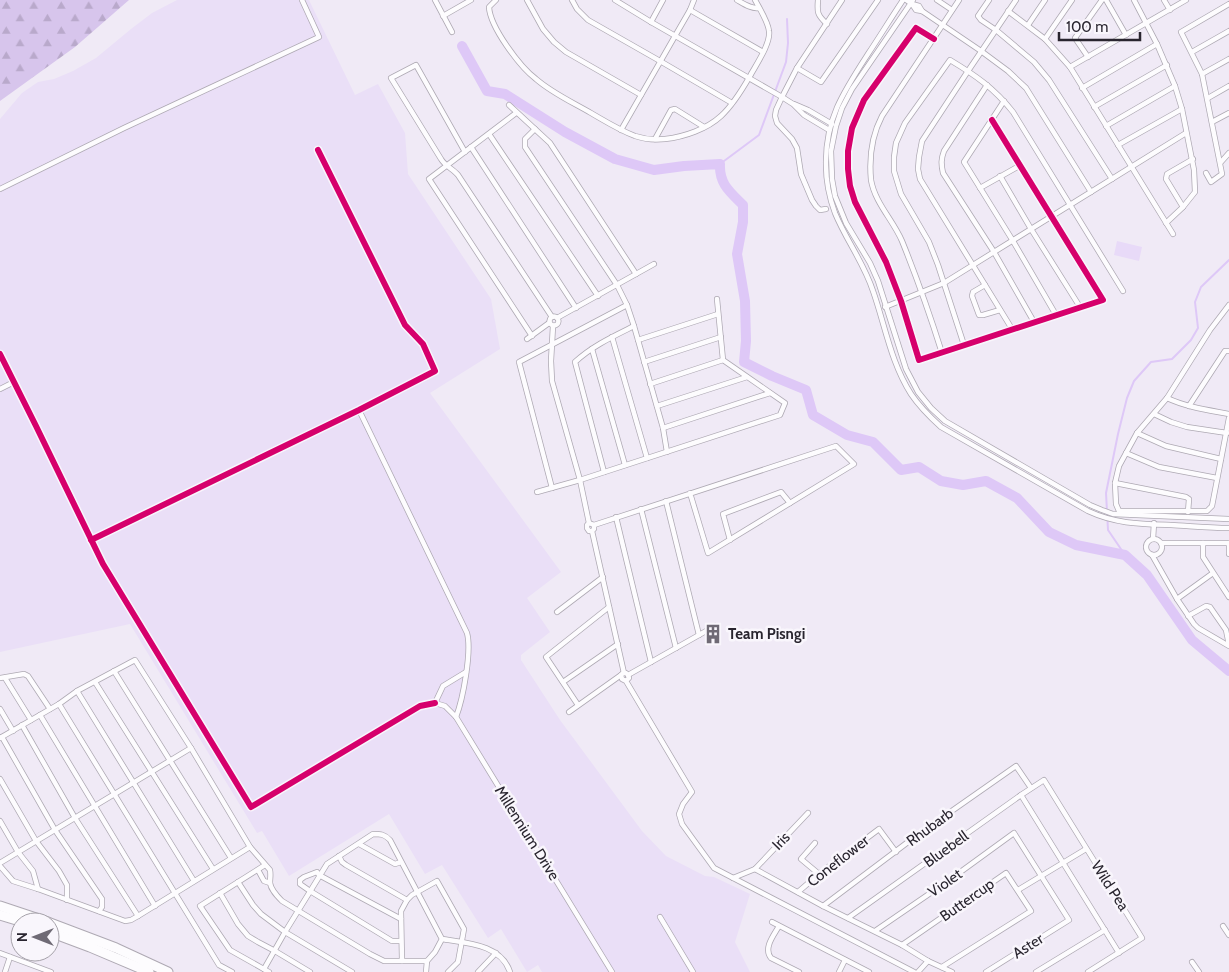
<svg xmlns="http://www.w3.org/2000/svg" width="1229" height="972" font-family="Cabin,sans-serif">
<defs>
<pattern id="forest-firs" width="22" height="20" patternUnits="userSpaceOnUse" patternTransform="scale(1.25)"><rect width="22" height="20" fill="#d7c5ec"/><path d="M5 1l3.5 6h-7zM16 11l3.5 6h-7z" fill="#b9a9cb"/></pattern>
</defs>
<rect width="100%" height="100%" fill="#f0eaf6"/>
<polygon fill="#eadff7" points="177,0 309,0 355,95 378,84 405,133 408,174 491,299 500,349 430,393 561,572 527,598 550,632 521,655 521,660 560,720 642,831 666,856 705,876 714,877 750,894 735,942 750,972 542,972 538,965 527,972 501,929 488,938 442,865 425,874 389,814 289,876 262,831 257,833 130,624 0,652 0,119 22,93 38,82 54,79 73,71 96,58 131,29 152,13"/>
<polygon fill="#e8daf8" points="1117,241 1142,247 1139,261 1114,255"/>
<polygon fill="url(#forest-firs)" points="0,0 129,0 75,47 0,101"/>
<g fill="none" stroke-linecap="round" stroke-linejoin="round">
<g stroke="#dec8f7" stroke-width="2">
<polyline points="720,164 759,135 786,62 788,43 787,19"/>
<polyline points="1125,555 1108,530 1106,493 1118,434 1127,398 1134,381 1151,362 1172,359 1191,340 1198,328 1195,302 1201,287 1229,260"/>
</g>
<path stroke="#dec8f7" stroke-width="10" d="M 462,46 L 487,91 L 505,94 L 565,132 L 615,159 L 654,170 L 684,166 L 720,164 C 719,184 730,192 743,205 L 743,222 L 737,254 L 745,301 L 746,341 L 744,362 L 772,376 L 806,390 L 813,415 L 847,435 L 873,442 L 901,470 L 919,467 L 941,481 L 963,485 L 986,481 L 1017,498 L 1049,532 L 1076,545 L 1125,555 L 1147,575 L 1192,640 L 1229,671"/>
<defs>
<g id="minor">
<polyline points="435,0 452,32"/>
<path d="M 496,0 L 489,7 C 490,27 520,67 536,79 C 552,93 572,102 591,113 C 605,121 619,130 635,136 C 644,139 656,140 665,139 C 684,137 707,129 721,116 C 733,105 742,90 750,76 C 756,65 771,43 769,31 C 768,22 760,9 755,0"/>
<polyline points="527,0 543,29 554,42 566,52 641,95"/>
<polyline points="572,0 577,9 588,20 660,61 732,103"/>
<polyline points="615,0 651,22 782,97 793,104 804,115 829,130"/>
<path d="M 737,0 C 744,4 751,9 759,8"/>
<path d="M 818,0 C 817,12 817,15 827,24"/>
<path d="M 903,0 C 891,18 880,36 868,54 C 844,91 825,119 826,165 C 826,181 829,197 835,213 C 846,240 864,263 873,291 C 885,325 891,363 911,394 C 919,406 930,417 941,427 L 1088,511 C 1116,524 1141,524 1171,525 C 1190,526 1210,528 1229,528"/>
<polyline points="906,0 912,4 919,6 922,11"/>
<polyline points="913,0 852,89 842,108 836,126 831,151 832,179 835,196 846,223 870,263 878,281 906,369 918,392 931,408 945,421 1090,505 1102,510 1113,514 1229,519"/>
<polyline points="937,0 952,10"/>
<polyline points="989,0 978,16 981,20 996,30 1034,62 1049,80 1112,179"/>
<polyline points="1106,0 1126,35"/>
<polyline points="1134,0 1157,44 1175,86 1182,109 1194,170 1195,192 1183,207 1166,223"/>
<polyline points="1164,0 1170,10"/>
<polyline points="912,4 916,10 922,11 981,51 1008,71 1026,88 1091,192"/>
<polyline points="690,10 763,52"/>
<polyline points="1008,11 1045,39 1070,67 1173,234"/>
<polyline points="443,16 471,0"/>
<polyline points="651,22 663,0"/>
<polyline points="1028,25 1045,0"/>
<polyline points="934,39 916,28 864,100 852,128 848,151 848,169 850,186 855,202 886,262 901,301 919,360 1103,300 992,120"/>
<polyline points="1045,39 1072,0"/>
<polyline points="1192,52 1229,31"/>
<polyline points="1088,57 1075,38 1102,0"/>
<polyline points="1070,67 1186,0"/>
<polyline points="797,68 821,82 878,0"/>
<polyline points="1202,74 1229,59"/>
<path d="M 987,85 L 944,151 C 941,159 941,164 943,173 L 994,252 L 1034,322"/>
<polyline points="1082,88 1157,44"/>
<polyline points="1208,98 1229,86"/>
<polyline points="1004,101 964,162 1013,241 1056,315"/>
<polyline points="794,104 808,110 832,124"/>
<polyline points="509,105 550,143 636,274"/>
<polyline points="1094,107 1167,65"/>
<polyline points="516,113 429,179 532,336"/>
<polyline points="1212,122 1229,113"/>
<polyline points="1106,126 1175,86"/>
<polyline points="535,129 525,139 525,147 617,285 627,305 634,326 663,428 667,452"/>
<polyline points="621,130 675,36 690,10 694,0"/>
<polyline points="489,134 598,296"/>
<polyline points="655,139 671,110 675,109 704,127"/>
<polyline points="1118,145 1182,109"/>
<polyline points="471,147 576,308"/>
<path d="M 465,152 L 416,65 L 391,78 L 441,159 C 445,166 453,169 458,175 L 552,317"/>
<polyline points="1221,162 1229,153"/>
<polyline points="1206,173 1211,182 1222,174 1202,74 1181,32 1229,4"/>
<polyline points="1000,176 1031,229 1080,307"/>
<polyline points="980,188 1019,166"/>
<polyline points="0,189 124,128 319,37 302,0"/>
<polyline points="1183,207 1166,179 1167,174 1193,159"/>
<polyline points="826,209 820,210 816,206 812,200 801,174 797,148 792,139 777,123 775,116 776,110 782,97 797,68 842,0"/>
<polyline points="985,285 973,292 972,296 979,315 983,315 1000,310"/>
<polyline points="1229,305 1210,330 1167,398 1137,433 1119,466 1115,483 1116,504 1119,511 1207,511 1212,506 1229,418"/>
<polyline points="885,307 944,283 1186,133"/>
<circle cx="554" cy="321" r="4.5"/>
<polyline points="557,318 654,264"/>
<polyline points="553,326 551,361 552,381 580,480 589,523"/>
<polyline points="1012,329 920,179 918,169 919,157 922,141 968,71 1016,0"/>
<polyline points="612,337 647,458"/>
<polyline points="527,339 549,323"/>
<polyline points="638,340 718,314"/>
<path d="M 964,345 L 938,265 L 929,242 L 901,194 L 894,171 L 894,157 L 896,143 L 905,123 L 950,60 C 975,75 994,88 1013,112 L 1123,291"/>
<polyline points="592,349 625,465"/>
<path d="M 942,353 C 930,315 917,278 902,241 C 893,220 875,203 871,180 C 869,158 872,135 882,116 L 959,0"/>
<polyline points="0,354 36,426 103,564 251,807 420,706 435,703"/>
<polyline points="644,362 721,337"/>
<polyline points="650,384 723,360"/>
<polyline points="0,389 14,382"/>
<path d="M 1167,398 C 1186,407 1208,410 1229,414"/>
<polyline points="657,406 747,377"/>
<polyline points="1189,406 1225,351 1229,351"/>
<path d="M 359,410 L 467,633 C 472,651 463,699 456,717"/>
<polyline points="1154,414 1171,422 1187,427 1227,433"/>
<polyline points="663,428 770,393"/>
<polyline points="1137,433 1166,446 1221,459"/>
<polyline points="1126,453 1159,467 1217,478"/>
<path d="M 604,472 L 575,362 C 592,346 614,336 634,326"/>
<polyline points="1115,483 1186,497 1189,499 1188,512"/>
<polyline points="552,488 519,362 627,305"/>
<polyline points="537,492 580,480 780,415 785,403 723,360 717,299"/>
<polyline points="666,501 699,635"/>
<polyline points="641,509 676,648"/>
<polyline points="616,517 651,662"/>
<polyline points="594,525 836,446 854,464 708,553 690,493"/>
<polyline points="592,531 589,531 587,528 587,525 589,523 594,525 594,529 592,531 624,673"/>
<polyline points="1153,539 1154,523"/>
<circle cx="1154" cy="547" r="8"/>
<polyline points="91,540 359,410 435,371 423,344 405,325 318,150"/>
<polyline points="730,540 723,514 781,492 790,503"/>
<polyline points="1161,543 1229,543"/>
<polyline points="1203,543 1203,557 1229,597"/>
<polyline points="1229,543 1229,554"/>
<polyline points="1152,555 1177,599 1194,624 1198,628 1229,646"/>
<polyline points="1177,599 1213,573"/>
<polyline points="557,612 603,577"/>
<polyline points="1188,616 1206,606 1210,607 1226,630 1229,645"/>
<polyline points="114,671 231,858"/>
<polyline points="628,675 715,626"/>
<polyline points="0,678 24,674 28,676 50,709"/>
<polyline points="5,678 31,720"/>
<polyline points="626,681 629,678 628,675 626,673 623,673 621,675 622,679 626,681 692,792 683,804 679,814 682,824 714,868 914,972"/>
<polyline points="95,682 213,869"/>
<polyline points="563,682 618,644"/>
<polyline points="77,691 194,881"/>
<polyline points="435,703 445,706 456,717 612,972"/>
<polyline points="435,703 443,686 466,672"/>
<polyline points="59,704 219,965 232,972"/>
<polyline points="578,705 546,657 609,607"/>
<polyline points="0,709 13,731"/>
<polyline points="569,712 621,675"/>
<polyline points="40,715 155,906"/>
<polyline points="22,725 75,818 138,916"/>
<polyline points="2,737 55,830 102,899 102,907 99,911"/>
<path d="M 0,738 L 59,704 L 77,691 L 135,660 L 191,748 L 250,847 L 270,870 C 271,875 270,878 270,883 C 271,890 277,896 282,901 L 370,954 L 384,961 L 427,961"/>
<polyline points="0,779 36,841 59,871 67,885 67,900"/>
<polyline points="1021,795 1119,953"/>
<polyline points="0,821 18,852 33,871 38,889"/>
<polyline points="815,843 801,859 819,874"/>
<polyline points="359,844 395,864 401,862"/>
<polyline points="339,856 342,862 346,865 407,900"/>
<polyline points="0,863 191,748"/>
<polyline points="265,865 200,906 230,950 269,972"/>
<polyline points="0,866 13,881 38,889 125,921 131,920 138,916 250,847"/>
<polyline points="755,869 823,906 902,945 928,961 952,972"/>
<polyline points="258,870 264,881 270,883"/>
<polyline points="733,878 755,869 808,813"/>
<polyline points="238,882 253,905 261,914 285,932 352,972"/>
<polyline points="1018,890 1086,849"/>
<polyline points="798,892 819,874 879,829 896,852"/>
<polyline points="220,893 238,924 248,936 258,942 275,951 310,972"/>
<polyline points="823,906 916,836 1016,766 1031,788"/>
<polyline points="660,917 693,972"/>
<polyline points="848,918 1021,795 1044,780 1142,938 1088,972"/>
<polyline points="401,919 319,875 317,872 304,877 300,880 300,884 310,891 392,941 401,941"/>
<polyline points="772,922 869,972"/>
<path d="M 779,926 C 774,935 763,948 771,958 L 799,972"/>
<polyline points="1223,926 1229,935"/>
<polyline points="875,931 948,881 1014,833 1069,920 986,972"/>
<path d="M 442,939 C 466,943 501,944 510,972"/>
<polyline points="902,945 1006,873 1031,911 942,967"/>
<polyline points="0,953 51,972"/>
<polyline points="402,961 401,911 407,900 412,895 437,881 464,929 458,962 448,972"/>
<polyline points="1192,962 1199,972"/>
<path d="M 264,969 L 285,932 L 327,864 L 373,834 C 381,834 384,834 390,840 L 442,939 L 435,952 L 427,961 L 426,972"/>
<polyline points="5,972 10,957"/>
<polyline points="478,972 496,953"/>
<polyline points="839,972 845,960"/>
<polyline points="918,972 928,961"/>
<polyline points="1036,972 1105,930"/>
</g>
<g id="motorway">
<polyline points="0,906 48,922"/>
<polyline points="0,915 23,922"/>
<polyline points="50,923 116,948 168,972"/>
<polyline points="50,932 90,947 149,972"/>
</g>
</defs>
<use href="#minor" stroke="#aea9b3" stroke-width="6"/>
<use href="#motorway" stroke="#aea9b3" stroke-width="11"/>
<use href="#minor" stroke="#fdfcfe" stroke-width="4.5"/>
<use href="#motorway" stroke="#fdfcfe" stroke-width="9"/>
<defs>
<g id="cycleway">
<polyline points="934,39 916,28 864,100 852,128 848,151 848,169 850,186 855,202 886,262 901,301 919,360 1103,300 992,120"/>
<polyline points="0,354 36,426 103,564 251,807 420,706 435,703"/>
<polyline points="91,540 359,410 435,371 423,344 405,325 318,150"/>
</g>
</defs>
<use href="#cycleway" stroke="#f9f6fc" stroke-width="9"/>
<use href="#cycleway" stroke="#d6006c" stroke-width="6"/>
</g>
<defs>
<symbol id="building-bare" viewBox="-9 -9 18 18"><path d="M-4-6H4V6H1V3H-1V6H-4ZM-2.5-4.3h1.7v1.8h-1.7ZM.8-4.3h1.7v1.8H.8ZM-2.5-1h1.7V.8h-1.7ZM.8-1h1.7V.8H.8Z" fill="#6f6a75" stroke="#f9f6fc" stroke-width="2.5" paint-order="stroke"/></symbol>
</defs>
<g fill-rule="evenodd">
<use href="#building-bare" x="699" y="620" width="28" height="28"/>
</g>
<g text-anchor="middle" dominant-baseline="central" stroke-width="5" stroke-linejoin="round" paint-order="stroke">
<g font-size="15" font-weight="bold" fill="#29252f" stroke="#f9f6fc" text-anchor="start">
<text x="728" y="634">Team Pisngi</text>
</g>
<g font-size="15" fill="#29252f" stroke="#f9f6fc">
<text transform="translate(930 827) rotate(-36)">Rhubarb</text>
<text transform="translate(527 833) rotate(58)">Millennium Drive</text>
<text transform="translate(781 841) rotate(-46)">Iris</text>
<text transform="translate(946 849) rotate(-36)">Bluebell</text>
<text transform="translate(838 861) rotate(-38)">Coneflower</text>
<text transform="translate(945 883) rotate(-35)">Violet</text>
<text transform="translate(1110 886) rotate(57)">Wild Pea</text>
<text transform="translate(967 900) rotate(-35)">Buttercup</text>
<text transform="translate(1028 946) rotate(-32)">Aster</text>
</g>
</g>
<g transform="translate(35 937) rotate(270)"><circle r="24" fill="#f9f6fc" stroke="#a6a2aa"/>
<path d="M0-4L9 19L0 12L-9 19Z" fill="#6f6a75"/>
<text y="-8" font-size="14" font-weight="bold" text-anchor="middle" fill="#29252f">N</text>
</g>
<path d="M1059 32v8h81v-8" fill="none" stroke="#29252f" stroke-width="2.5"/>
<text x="1066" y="32" font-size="15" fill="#29252f" stroke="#f9f6fc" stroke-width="4" paint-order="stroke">100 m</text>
</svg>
